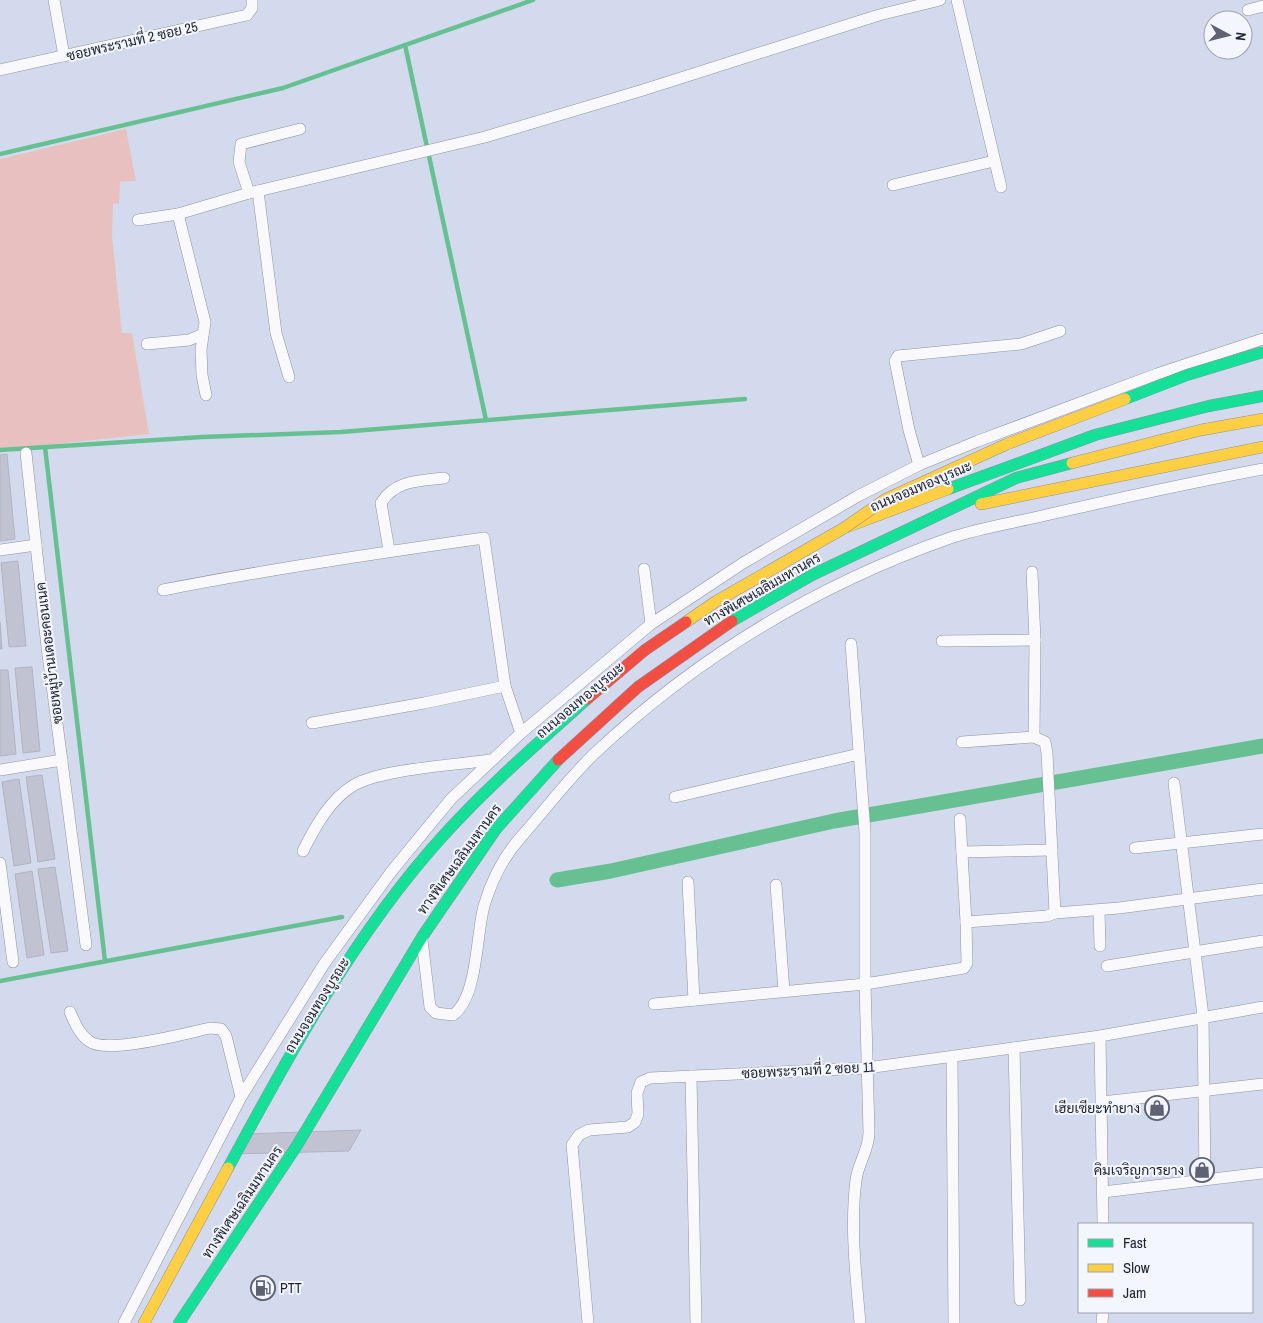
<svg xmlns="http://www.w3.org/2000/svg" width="1263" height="1323" font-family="'Archivo Narrow',Sarabun,sans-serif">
<rect width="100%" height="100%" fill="#d4daee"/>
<polygon fill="#e8c0c0" points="126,129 136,181 120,182 119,203 113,204 112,236 122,333 132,333 149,434 0,450 0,159"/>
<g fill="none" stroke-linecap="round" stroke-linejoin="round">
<g stroke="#67c092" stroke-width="4.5">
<polyline points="405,45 486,420"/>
<polyline points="0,154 283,88 533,0"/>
<polyline points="45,447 105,961"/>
<polyline points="0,450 202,437 341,432 745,399"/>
<polyline points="0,981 342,917"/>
</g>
<polyline stroke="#67c092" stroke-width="15" points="557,880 611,871 834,821 1263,746"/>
</g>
<g fill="#c1c3d3" stroke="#b2b4c4">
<polygon points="7,454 15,539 0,541 0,455"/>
<polygon points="18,561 26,646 9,647 1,563"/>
<polygon points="0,622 2,649 0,649"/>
<polygon points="32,667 40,751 23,753 15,668"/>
<polygon points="0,670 8,670 16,754 0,756"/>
<polygon points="42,775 55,859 38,862 26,777"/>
<polygon points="19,779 31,863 14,866 2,782"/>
<polygon points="55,867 68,951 51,953 38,869"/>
<polygon points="32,871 44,955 27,958 15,874"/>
<polygon points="361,1130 349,1151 236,1154 246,1134"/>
<polygon points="266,1277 271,1296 259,1299 255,1280"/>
</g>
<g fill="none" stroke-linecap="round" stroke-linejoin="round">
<defs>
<g id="street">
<polyline points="54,0 64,56"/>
<polyline points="957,0 1001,187"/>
<polyline points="1248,10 1263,6"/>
<polyline points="0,70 247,15 252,8 252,0"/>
<polyline points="893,185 994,161"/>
<polyline points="258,191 276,333 289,377"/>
<polyline points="249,193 239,162 241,144 300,129"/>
<polyline points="178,214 205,322 201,350 202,375 206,395"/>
<polyline points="138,220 178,214 249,193 485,137 643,90 879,15 940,0"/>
<polyline points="147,344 189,340 203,334"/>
<polyline points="26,453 47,647 86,945"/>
<polyline points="919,465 909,430 895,361 898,356 1021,344 1060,331"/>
<polyline points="0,550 36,545"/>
<path d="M 389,550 L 381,503 C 395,480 419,481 444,478"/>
<polyline points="644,569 651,624"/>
<path d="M 163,590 C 269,569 377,553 484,538 L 505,686 L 521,733"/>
<polyline points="942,641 1035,640"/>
<path d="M 851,644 L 865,832 L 865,984 L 869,1132 C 869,1150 858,1163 856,1180 C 850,1227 856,1276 860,1323"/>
<polyline points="312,723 424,703 505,686"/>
<polyline points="962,742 1034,737"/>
<polyline points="0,770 62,760"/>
<polyline points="1174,783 1203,1016 1205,1179"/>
<polyline points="675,797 859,754"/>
<polyline points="1135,848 1263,834"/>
<path d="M 303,851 C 315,827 330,799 354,785 C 382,769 456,765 490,760"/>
<polyline points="962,852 1052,850"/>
<polyline points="0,863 13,962"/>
<polyline points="688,882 694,1000"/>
<polyline points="776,885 784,991"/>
<polyline points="1099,910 1100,946"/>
<polyline points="1055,913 1119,908 1263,889"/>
<polyline points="966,922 1047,916 1055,913 1047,753 1045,742 1034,737 1035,640 1032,572"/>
<path d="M 422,940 L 430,1007 L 436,1013 L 453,1015 C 478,997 476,935 484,906 C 491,882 504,856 521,837 C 545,810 568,779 594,754 C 697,657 816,585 950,538 C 980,528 1012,523 1042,516 C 1116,499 1189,483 1263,469"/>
<polyline points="1107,966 1263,941"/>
<polyline points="654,1004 865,984 964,968 967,963 966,922 960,819"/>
<path d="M 70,1012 C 75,1023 79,1034 89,1041 C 106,1055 187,1033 210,1028 L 221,1029 L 226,1036 L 241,1097"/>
<polyline points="1100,1036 1103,1224"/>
<polyline points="1014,1048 1020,1300"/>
<polyline points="952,1056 954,1323"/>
<polyline points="691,1076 696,1323"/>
<polyline points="1102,1102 1263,1084"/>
<polyline points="1103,1192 1263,1173"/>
<polyline points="124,1323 241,1097 324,964 391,872 451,799 521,733 651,624 743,563 858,496 919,465 978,441 1157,374 1263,339"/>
<polyline points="588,1323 572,1145 579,1135 589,1130 628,1127 635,1122 638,1114 637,1093 641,1082 650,1078 867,1068 1100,1036 1263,1007"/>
<polyline points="1102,1323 1103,1312"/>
</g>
<g id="fast">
<polyline points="948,489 1095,435 1209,406 1263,396"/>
<polyline points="732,621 812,575 1016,478 1072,463"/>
<path d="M 228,1168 C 289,1055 355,933 442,837 C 487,787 538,743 587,699"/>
<polyline points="179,1323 296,1147 422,937 496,829 558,760"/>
</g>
<g id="slow">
<polyline points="1072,463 1201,430 1263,419"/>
<polyline points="981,504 1263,447"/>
<polyline points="686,622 715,602 844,528 948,489"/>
<polyline points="144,1323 228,1168"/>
</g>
<g id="jam">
<polyline points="587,699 645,650 686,622"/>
<polyline points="558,760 638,687 732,621"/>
</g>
</defs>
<use href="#street" stroke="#8e92a1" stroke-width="12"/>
<use href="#fast" stroke="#8e92a1" stroke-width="12"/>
<use href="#slow" stroke="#8e92a1" stroke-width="12"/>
<use href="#jam" stroke="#8e92a1" stroke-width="12"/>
<use href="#street" stroke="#f9f9fc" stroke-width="11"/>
<use href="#fast" stroke="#16e098" stroke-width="11"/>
<use href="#slow" stroke="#ffcf43" stroke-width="11"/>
<use href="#jam" stroke="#f24e42" stroke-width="11"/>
<defs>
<polyline id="fast-bridge" points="1125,399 1187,375 1263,352"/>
<polyline id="slow-bridge" points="844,528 886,499 1007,444 1125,399"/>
</defs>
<use href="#fast-bridge" stroke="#8e92a1" stroke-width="12" stroke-linecap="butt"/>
<use href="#slow-bridge" stroke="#8e92a1" stroke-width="12" stroke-linecap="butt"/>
<use href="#fast-bridge" stroke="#16e098" stroke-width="11"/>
<use href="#slow-bridge" stroke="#ffcf43" stroke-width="11"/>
</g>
<defs>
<symbol id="shop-ring" viewBox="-11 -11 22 22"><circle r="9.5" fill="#f4f6fe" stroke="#5e6272" stroke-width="1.5"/><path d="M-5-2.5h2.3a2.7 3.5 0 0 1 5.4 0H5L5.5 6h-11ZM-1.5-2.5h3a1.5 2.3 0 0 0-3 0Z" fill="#5e6272"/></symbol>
<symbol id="fuel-ring" viewBox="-11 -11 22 22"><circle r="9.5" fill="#f4f6fe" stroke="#5e6272" stroke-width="1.5"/><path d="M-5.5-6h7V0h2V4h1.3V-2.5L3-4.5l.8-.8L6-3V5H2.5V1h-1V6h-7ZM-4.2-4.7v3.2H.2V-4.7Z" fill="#5e6272"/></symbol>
</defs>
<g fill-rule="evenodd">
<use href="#shop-ring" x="1143" y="1094" width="28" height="28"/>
<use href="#shop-ring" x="1188" y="1156" width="28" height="28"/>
<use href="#fuel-ring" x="249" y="1274" width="28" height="28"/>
</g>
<g text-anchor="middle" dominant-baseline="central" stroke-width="4" stroke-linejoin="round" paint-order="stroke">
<g font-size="14" fill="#1e222f" stroke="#f4f6fe">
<text transform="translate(132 41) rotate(-13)">ซอยพระรามที่ 2 ซอย 25</text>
<text transform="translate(921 486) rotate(-23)">ถนนจอมทองบูรณะ</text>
<text transform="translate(762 589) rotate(-30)">ทางพิเศษเฉลิมมหานคร</text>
<text transform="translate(49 653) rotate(-97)">ซอยหมู่บ้านเดอะคอนเนค</text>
<text transform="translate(580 700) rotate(-40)">ถนนจอมทองบูรณะ</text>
<text transform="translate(459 859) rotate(-54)">ทางพิเศษเฉลิมมหานคร</text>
<text transform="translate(317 1005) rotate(-58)">ถนนจอมทองบูรณะ</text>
<text transform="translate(808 1070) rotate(-3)">ซอยพระรามที่ 2 ซอย 11</text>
<text transform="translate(242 1202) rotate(-56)">ทางพิเศษเฉลิมมหานคร</text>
</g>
<g font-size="14" fill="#1e222f" stroke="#f4f6fe" text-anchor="end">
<text x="1140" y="1108">เฮียเซียะทำยาง</text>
<text x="1184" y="1170">คิมเจริญการยาง</text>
<text x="280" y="1288" text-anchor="start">PTT</text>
</g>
</g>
<rect x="1078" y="1223" width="175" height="90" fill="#f4f6fe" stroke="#9ea1ab"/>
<rect x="1088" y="1239" width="25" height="8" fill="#16e098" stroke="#9ea1ab"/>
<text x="1123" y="1248" font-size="15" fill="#1e222f">Fast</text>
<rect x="1088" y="1264" width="25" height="8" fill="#ffcf43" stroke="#9ea1ab"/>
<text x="1123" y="1273" font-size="15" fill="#1e222f">Slow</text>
<rect x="1088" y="1289" width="25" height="8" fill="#f24e42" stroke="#9ea1ab"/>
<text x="1123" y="1298" font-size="15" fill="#1e222f">Jam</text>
<g transform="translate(1228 35) rotate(97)"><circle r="24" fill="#f4f6fe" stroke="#9ea1ab"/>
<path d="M0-4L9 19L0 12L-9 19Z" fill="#5e6272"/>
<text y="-8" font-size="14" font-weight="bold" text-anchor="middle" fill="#1e222f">N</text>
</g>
</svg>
